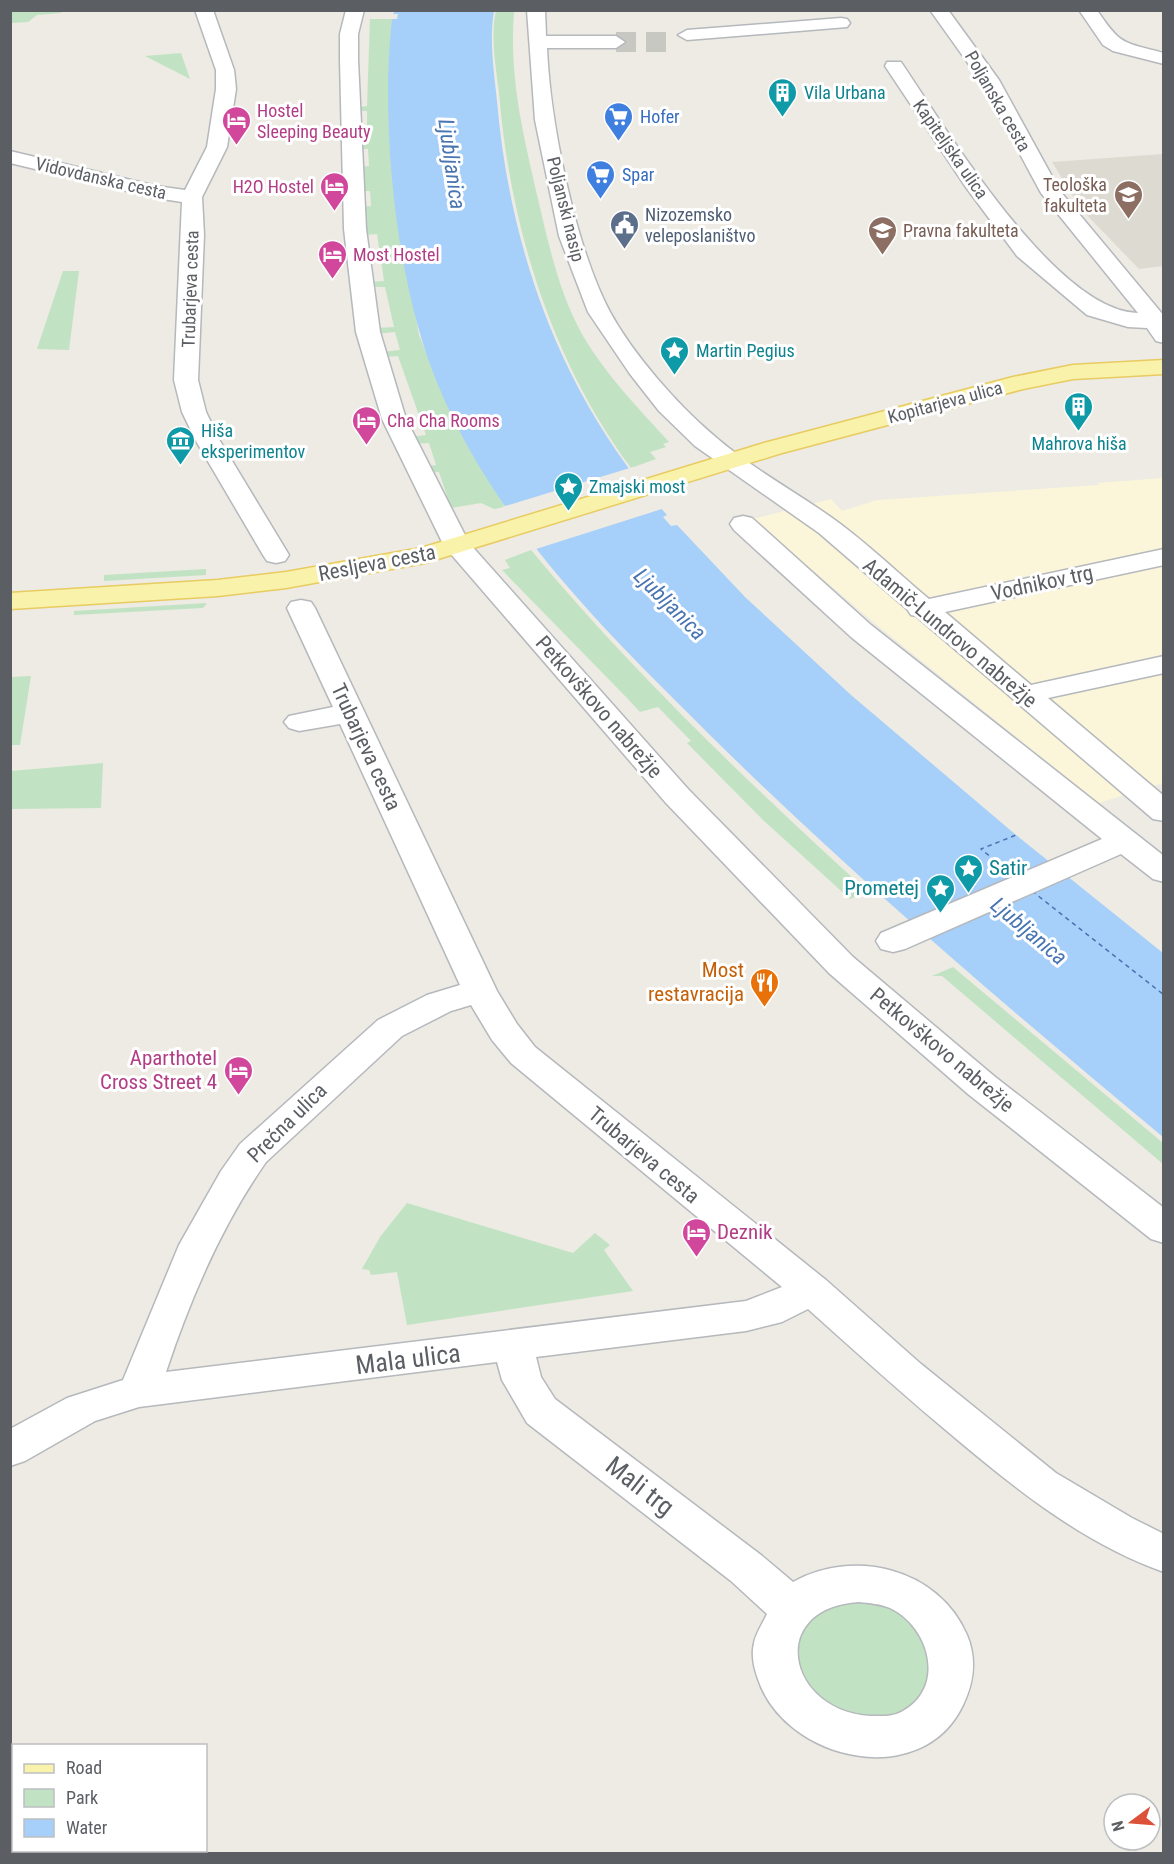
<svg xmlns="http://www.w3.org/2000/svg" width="1174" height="1864" font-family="'Roboto Condensed',sans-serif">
<rect width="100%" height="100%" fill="#edebe3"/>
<polygon fill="#fbf6d9" points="1163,478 1163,783 1099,803 878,626 753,519 831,499 842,511 877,500 1099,485 1098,483"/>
<polygon fill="#dddad1" points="1163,154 1163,266 1139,269 1081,209 1052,162"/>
<g fill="#c1e3c3">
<polygon points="60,11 61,13 37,15 28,22 11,23 11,11"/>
<path d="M 496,11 L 514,11 C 509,79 523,133 538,199 C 549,246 559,293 583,336 C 607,376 638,408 669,442 L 663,444 L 666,447 L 650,452 L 656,459 L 631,468 C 551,360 510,226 499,93 C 496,67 490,36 496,11 Z"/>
<polygon points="370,19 392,19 389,111 394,194 419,335 451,414 505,507 494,509 481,503 451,508 439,472 427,473 424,467 436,465 429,443 413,444 410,437 426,435 398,356 383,357 381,352 400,350 395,332 377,334 376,328 394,327 385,287 370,287 369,282 384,281 381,260 367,261 367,256 380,254 377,234 365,235 362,207 371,206 370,191 361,191 359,167 369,166 368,149 358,149 358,145 367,144 367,111 361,111 361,107 367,106"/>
<polygon points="181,53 190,79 145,56"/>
<polygon points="63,271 79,271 69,350 37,349"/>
<path d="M 531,550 C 633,673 750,784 868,892 L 850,899 L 763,820 L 687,743 L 691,741 L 658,707 L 640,712 L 627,698 L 502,570 L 510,568 L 505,560 Z"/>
<polygon points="206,569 206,575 104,581 104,575"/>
<polygon points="207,603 203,608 74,615 74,611"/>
<polygon points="31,676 20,745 11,745 11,677"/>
<polygon points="103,763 101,808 11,809 11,771"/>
<polygon points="953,967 1163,1143 1163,1164 942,976 932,976"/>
<polygon points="407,1203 573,1253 595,1233 610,1245 604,1250 633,1291 407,1325 397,1272 371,1275 369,1270 362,1269 380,1237"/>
<polygon points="879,1599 927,1629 933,1694 884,1724 818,1702 797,1669 796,1644 806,1622 825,1606"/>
</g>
<path fill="#a6cff9" d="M 395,11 L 494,11 C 489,40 494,72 497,101 C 510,254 564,401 667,515 L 663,517 L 671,526 L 677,525 L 745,597 L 851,695 L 1016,835 L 1163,953 L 1163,1137 C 1000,1001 838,864 688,713 C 590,616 492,515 438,385 C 396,285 380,127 392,19 L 397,19 L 398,14 L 393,14 Z"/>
<polygon fill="#edebe3" points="633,467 665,508 533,550 502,507"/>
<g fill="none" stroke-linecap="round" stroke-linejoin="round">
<g stroke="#4874b2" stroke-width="1.5" stroke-dasharray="4.5 4" stroke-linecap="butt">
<polyline points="1015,877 981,849 1016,835"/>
<polyline points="1032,891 1164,995"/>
</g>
<polyline stroke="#c8c8c3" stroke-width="20" stroke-dasharray="20 10" stroke-linecap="butt" points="616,42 667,42"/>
<defs>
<g id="minor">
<polygon points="195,10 213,10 234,70 236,89 227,147 202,197 204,235 198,380 206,412 220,441 289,555 285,561 276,563 267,561 263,555 196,441 182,412 174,380 182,202 156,198 10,163 10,151 156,186 185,190 207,147 216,89 216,70"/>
<polygon points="346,10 364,10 358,34 358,60 366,229 380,332 406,419 469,543 688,789 853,957 994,1076 1164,1208 1164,1243 1151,1239 968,1094 829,973 666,803 444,546 382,419 356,332 344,229 340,60 340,34"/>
<path d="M 527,10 L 545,10 L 546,36 L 616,36 L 625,42 L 616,48 L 547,48 C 550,122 575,246 610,312 C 633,354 676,403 712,434 C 749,467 795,491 835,520 C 868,544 898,573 929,599 L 1164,549 L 1164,565 L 945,612 L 1031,685 L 1164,656 L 1164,673 L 1048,698 L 1164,796 L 1164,821 L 1153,819 L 916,616 L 911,615 L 907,609 L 819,533 L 695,446 L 659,411 L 630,374 L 588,312 L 559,236 L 535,120 Z"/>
<path d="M 930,10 L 948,10 L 999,80 L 1060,191 L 1164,316 L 1164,343 L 1156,341 L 1147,328 L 1128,327 L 1087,315 L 1017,256 L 965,186 L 885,66 L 887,62 L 901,62 C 945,127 1055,311 1138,313 L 1041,193 L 980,80 Z"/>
<path d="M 1079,10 L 1097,10 C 1121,46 1123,42 1164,53 L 1164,64 L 1113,51 L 1103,45 Z"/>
<polygon points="841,18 847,19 850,23 847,27 687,40 678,35 687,30"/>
<polygon points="743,516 752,518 871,625 1164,856 1164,882 1153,879 1121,854 905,949 893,952 881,949 876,941 881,933 1102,839 851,637 734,530 730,524 734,518"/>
<path d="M 301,600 L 311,602 L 315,608 L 497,991 L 517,1024 L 535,1047 L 826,1280 L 921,1364 L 1056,1473 L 1132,1518 L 1164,1534 L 1164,1572 C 1087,1545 1021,1493 960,1442 C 908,1399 858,1354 808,1309 L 782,1322 L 746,1331 L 536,1357 L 541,1377 L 555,1399 L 761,1555 L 793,1582 C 854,1548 938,1568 967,1635 C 977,1659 974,1682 963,1705 C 922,1792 785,1761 758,1679 C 754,1668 751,1655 754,1643 C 756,1633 763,1623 767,1614 L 731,1581 L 527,1423 L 502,1380 L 497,1362 L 139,1407 L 95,1421 L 25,1461 L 10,1466 L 10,1429 L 67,1398 L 123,1380 L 179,1245 L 221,1171 L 240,1144 L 378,1020 L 427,995 L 460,985 L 340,724 L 299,731 L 289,728 L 284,722 L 289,716 L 333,707 L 287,608 L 291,602 ZM 471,1005 L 492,1040 L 511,1063 L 782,1287 L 746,1301 L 166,1372 C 190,1299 222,1225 266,1162 L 402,1036 L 451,1011 ZM 859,1602 C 869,1603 881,1604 890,1608 C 930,1627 946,1687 903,1711 C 893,1717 882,1716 871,1716 C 787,1712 765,1608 859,1602 Z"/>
</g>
<polygon id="major" points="1164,360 1164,374 1073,379 1023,389 782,453 425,563 286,588 218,596 10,609 10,593 218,580 286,572 421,548 764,443 1013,377 1073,365"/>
</defs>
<use href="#minor" stroke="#b5b8bc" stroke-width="3"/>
<use href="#major" stroke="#e8cb61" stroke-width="3"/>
<use href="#minor" fill="#fff" fill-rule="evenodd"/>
<use href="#major" fill="#f9f2ab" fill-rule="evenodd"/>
</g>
<defs>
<symbol id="building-pin" viewBox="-11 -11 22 30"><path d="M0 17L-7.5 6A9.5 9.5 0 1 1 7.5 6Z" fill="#0f9aa8" stroke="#fff"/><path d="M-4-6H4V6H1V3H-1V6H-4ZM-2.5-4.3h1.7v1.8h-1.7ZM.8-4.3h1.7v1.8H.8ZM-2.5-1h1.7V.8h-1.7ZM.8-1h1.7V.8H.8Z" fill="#fff"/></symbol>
<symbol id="supermarket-pin" viewBox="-11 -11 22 30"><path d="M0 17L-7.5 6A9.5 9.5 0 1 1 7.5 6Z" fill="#3f7fe0" stroke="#fff"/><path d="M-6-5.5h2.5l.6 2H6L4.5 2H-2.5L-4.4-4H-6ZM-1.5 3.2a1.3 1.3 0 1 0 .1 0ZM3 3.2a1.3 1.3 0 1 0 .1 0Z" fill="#fff"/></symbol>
<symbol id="hotel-pin" viewBox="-11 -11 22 30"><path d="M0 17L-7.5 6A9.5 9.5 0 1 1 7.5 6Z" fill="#d1479c" stroke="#fff"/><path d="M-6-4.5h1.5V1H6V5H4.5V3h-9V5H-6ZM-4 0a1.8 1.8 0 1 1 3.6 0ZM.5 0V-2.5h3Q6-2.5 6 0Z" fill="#fff"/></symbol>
<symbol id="university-pin" viewBox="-11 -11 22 30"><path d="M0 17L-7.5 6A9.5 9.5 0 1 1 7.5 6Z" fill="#8d6e63" stroke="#fff"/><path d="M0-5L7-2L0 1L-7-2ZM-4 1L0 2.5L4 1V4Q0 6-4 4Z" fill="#fff"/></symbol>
<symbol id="civic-pin" viewBox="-11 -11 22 30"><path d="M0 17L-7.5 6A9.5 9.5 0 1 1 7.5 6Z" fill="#5c6f8a" stroke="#fff"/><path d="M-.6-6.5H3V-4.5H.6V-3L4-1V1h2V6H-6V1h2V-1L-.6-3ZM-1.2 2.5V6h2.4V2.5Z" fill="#fff"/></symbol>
<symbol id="sight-pin" viewBox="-11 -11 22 30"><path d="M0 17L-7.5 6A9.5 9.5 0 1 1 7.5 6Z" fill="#0f9aa8" stroke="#fff"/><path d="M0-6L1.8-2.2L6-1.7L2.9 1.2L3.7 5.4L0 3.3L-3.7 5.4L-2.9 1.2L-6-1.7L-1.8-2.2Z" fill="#fff"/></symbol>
<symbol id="museum-pin" viewBox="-11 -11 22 30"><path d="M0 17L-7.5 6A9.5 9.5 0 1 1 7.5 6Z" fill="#0f9aa8" stroke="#fff"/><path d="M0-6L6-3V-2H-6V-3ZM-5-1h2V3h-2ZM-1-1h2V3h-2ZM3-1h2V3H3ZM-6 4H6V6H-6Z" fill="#fff"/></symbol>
<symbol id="restaurant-pin" viewBox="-11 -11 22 30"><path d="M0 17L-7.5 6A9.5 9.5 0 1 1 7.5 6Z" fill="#e8710a" stroke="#fff"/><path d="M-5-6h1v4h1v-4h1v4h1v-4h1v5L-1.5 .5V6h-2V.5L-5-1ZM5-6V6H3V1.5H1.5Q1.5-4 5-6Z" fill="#fff"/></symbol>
</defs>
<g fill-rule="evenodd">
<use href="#building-pin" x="766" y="76" width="33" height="45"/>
<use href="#supermarket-pin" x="602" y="100" width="33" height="45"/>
<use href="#hotel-pin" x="220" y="104" width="33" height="45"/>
<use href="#supermarket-pin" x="584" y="158" width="33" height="45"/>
<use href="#hotel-pin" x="318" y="170" width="33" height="45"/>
<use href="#university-pin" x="1112" y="178" width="33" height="45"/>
<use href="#civic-pin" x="608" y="208" width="33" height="45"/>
<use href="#university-pin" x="866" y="214" width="33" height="45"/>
<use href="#hotel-pin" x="316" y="238" width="33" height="45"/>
<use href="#sight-pin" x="658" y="334" width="33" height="45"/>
<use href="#building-pin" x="1062" y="390" width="33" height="45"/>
<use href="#hotel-pin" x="350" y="404" width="33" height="45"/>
<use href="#museum-pin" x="164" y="424" width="33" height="45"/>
<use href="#sight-pin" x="552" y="470" width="33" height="45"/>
<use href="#sight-pin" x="952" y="852" width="33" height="45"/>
<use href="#sight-pin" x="924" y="872" width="33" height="45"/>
<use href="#restaurant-pin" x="748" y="966" width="33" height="45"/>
<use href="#hotel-pin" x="222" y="1054" width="33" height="45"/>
<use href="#hotel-pin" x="680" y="1216" width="33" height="45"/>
</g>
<g text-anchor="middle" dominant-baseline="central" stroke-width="6" stroke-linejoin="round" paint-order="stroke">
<g font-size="18" fill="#0d838f" stroke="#fff" text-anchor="start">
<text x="804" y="92">Vila Urbana</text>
<text x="696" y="350">Martin Pegius</text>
<text x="201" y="430">Hiša<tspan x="201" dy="21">eksperimentov</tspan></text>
<text x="1079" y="443" text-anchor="middle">Mahrova hiša</text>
<text x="589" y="486">Zmajski most</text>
</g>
<g font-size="18" fill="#5b5e63" stroke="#fff">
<text transform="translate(998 101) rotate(60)">Poljanska cesta</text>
<text transform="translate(951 149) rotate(55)">Kapiteljska ulica</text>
<text transform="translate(101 178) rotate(13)">Vidovdanska cesta</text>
<text transform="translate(566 209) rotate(76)">Poljanski nasip</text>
<text transform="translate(190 289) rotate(-88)">Trubarjeva cesta</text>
<text transform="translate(945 402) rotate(-15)">Kopitarjeva ulica</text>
</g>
<g font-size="18" fill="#b23c85" stroke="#fff" text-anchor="start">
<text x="257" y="110">Hostel<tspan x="257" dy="21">Sleeping Beauty</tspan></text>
<text x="314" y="186" text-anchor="end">H2O Hostel</text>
<text x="353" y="254">Most Hostel</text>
<text x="387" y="420">Cha Cha Rooms</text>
</g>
<g font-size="18" fill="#366cbe" stroke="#fff" text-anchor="start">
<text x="640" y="116">Hofer</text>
<text x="622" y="174">Spar</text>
</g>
<g font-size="18" fill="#785e54" stroke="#fff" text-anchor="end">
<text x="1107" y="184">Teološka<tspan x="1107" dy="21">fakulteta</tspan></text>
<text x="903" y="230" text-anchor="start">Pravna fakulteta</text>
</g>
<g font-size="18" fill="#4e5e75" stroke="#fff" text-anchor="start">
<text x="645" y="214">Nizozemsko<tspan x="645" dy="21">veleposlaništvo</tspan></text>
</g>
<g font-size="21" fill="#5b5e63" stroke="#fff">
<text transform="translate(377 563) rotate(-11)">Resljeva cesta</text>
<text transform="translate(1042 583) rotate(-12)">Vodnikov trg</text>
<text transform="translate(950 633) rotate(40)">Adamič-Lundrovo nabrežje</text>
<text transform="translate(599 707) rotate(49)">Petkovškovo nabrežje</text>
<text transform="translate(366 747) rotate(65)">Trubarjeva cesta</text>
<text transform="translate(942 1050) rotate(40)">Petkovškovo nabrežje</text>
<text transform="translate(287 1123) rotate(-45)">Prečna ulica</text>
<text transform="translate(644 1155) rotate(40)">Trubarjeva cesta</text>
</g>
<g font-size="21" fill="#0d838f" stroke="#fff" text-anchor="start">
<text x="989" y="868">Satir</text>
<text x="919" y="888" text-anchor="end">Prometej</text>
</g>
<g font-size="21" fill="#c56008" stroke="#fff" text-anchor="end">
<text x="744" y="970">Most<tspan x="744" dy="24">restavracija</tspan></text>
</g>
<g font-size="21" fill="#b23c85" stroke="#fff" text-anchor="end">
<text x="217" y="1058">Aparthotel<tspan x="217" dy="24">Cross Street 4</tspan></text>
<text x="717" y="1232" text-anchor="start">Deznik</text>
</g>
<g font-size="22" font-style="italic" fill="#4874b2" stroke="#fff">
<text transform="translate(452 164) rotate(82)">Ljubljanica</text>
<text transform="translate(670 604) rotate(45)">Ljubljanica</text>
<text transform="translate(1029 931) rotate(40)">Ljubljanica</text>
</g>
<g font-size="26" fill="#5b5e63" stroke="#fff">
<text transform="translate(408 1359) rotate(-7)">Mala ulica</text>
<text transform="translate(640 1486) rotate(38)">Mali trg</text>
</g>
</g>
<rect width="1174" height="1864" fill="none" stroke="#5b5e63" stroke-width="24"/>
<rect x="12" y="1744" width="195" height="108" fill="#ffffff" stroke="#bdbfc1" stroke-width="1.5"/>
<rect x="24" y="1764" width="30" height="9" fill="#f9f2ab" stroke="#bdbfc1" stroke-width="1.5"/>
<text x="66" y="1774" font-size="18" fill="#5b5e63">Road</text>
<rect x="24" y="1789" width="30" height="18" fill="#c1e3c3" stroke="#bdbfc1" stroke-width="1.5"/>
<text x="66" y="1804" font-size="18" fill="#5b5e63">Park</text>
<rect x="24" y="1819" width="30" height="18" fill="#a6cff9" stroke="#bdbfc1" stroke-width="1.5"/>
<text x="66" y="1834" font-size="18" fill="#5b5e63">Water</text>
<g transform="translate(1132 1822) rotate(254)"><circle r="28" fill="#ffffff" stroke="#bdbfc1" stroke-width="1.5"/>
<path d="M0-4.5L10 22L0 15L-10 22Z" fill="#dd5138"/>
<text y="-9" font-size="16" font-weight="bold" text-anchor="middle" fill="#5b5e63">N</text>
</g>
</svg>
